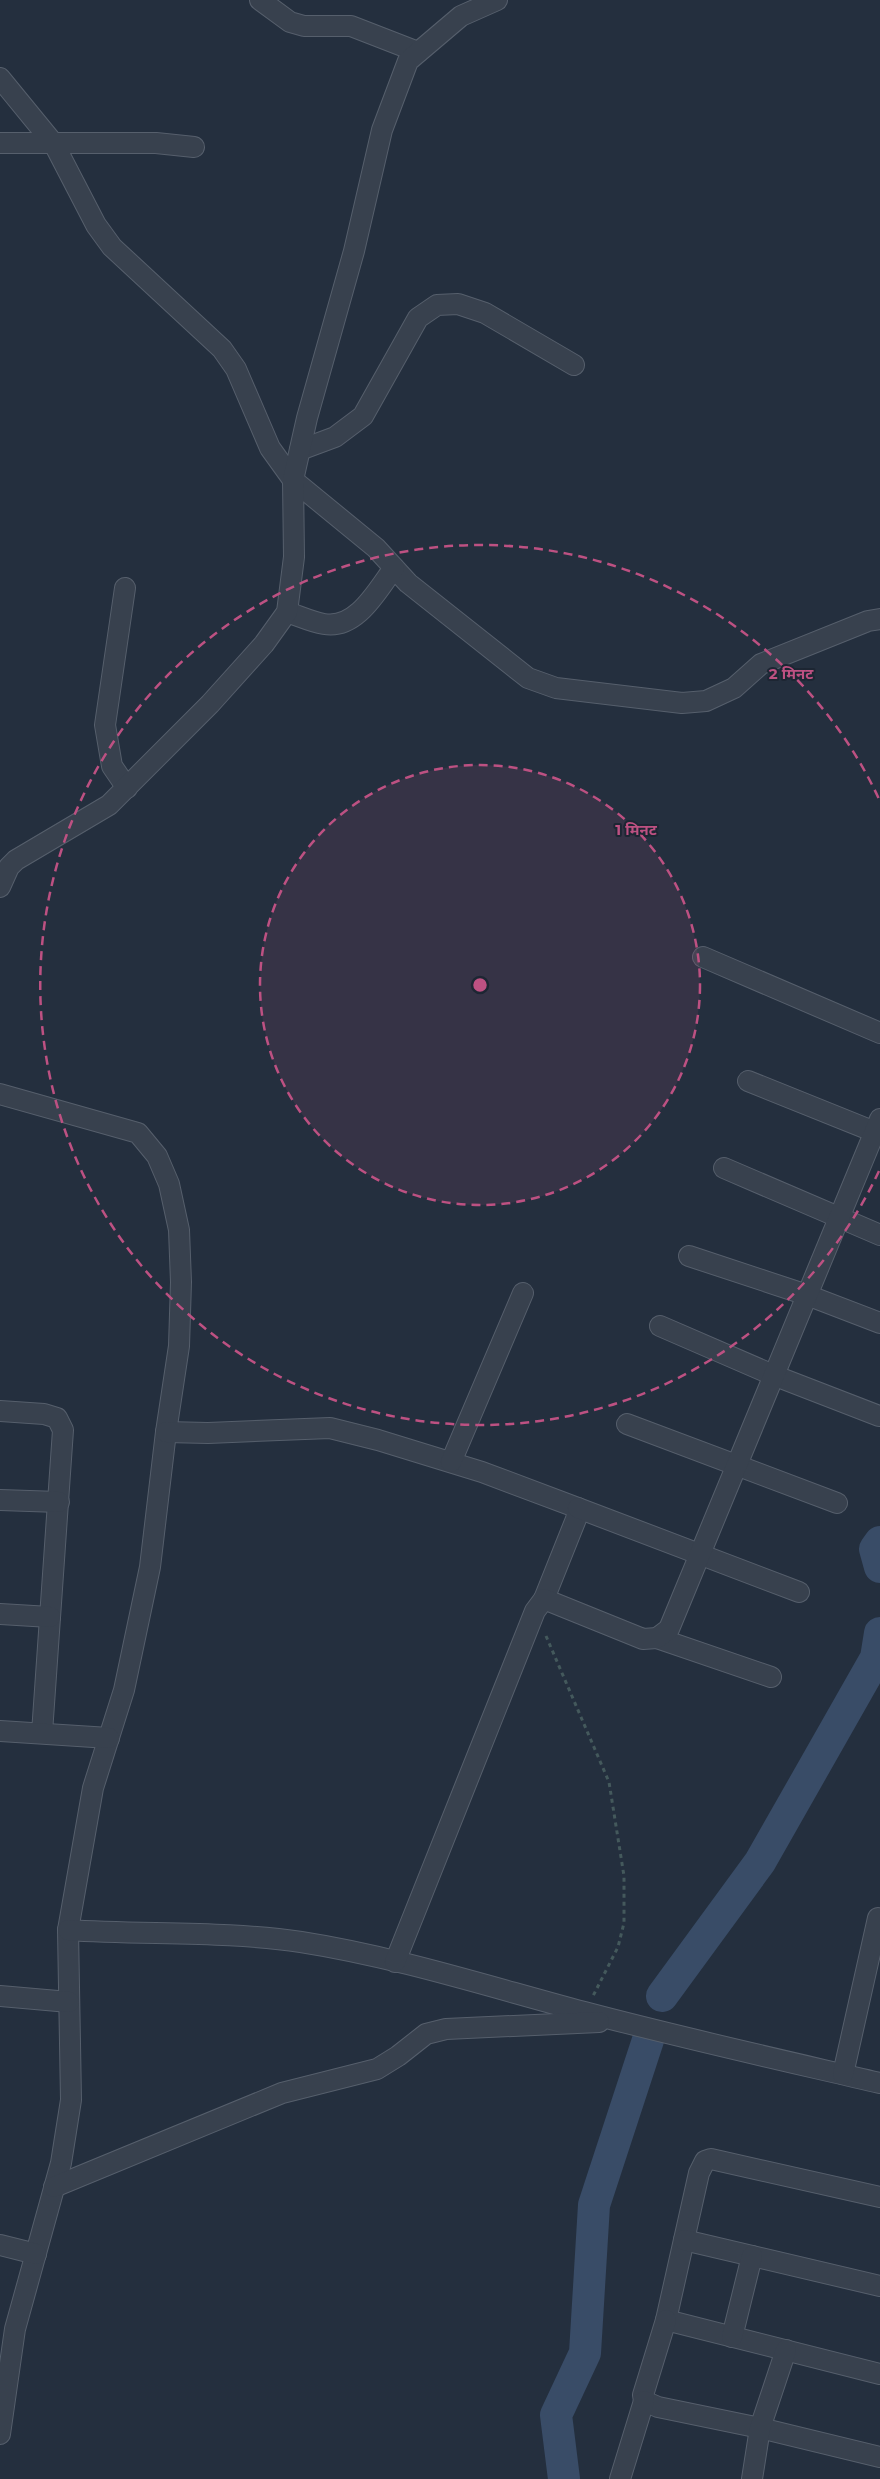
<svg xmlns="http://www.w3.org/2000/svg" width="880" height="2479" font-family="Montserrat,'Noto Sans Devanagari',sans-serif">
<rect width="100%" height="100%" fill="#242f3e"/>
<g fill="none" stroke-linecap="round" stroke-linejoin="round">
<g stroke="#394c67" stroke-width="32">
<polyline points="880,1542 875,1549 880,1567"/>
<polyline points="662,1996 760,1862 876,1658 880,1633"/>
<polyline points="564,2479 556,2415 585,2353 594,2205 648,2040"/>
</g>
<defs>
<g id="minor">
<polyline points="260,0 290,22 304,26 351,26 418,52"/>
<polyline points="0,78 54,144 96,225 112,247 222,349 236,369 270,448 293,480 376,548 408,583 528,678 556,688 682,703 706,701 734,688 761,664 868,621 880,619"/>
<polyline points="0,143 156,143 194,147"/>
<polyline points="300,450 335,437 363,416 418,318 437,305 458,304 485,313 574,365"/>
<polyline points="125,588 105,725 112,766 127,788"/>
<path d="M 287,612 C 299,616 312,622 324,624 C 357,630 378,589 394,568"/>
<polyline points="0,887 9,867 16,860 109,805 210,704 264,644 287,612 294,557 293,480 307,418 354,251 382,130 408,61 461,16 497,0"/>
<polyline points="703,957 880,1033"/>
<polyline points="748,1081 880,1134"/>
<polyline points="0,1094 138,1133 157,1156 169,1184 179,1230 181,1282 179,1346 166,1432 150,1567 124,1690 93,1788 68,1930 71,2100 61,2163 15,2329 0,2434"/>
<polyline points="724,1168 880,1235"/>
<polyline points="689,1256 807,1295 880,1323"/>
<polyline points="660,1326 773,1375 879,1416"/>
<polyline points="0,1411 44,1414 57,1418 63,1430 42,1733"/>
<polyline points="627,1424 837,1503"/>
<polyline points="166,1432 208,1433 330,1428 378,1440 482,1472 578,1508 576,1519 544,1599"/>
<polyline points="451,1462 523,1293"/>
<polyline points="0,1500 59,1502"/>
<polyline points="578,1508 799,1592"/>
<polyline points="0,1614 50,1617"/>
<polyline points="657,1638 771,1677"/>
<polyline points="0,1731 109,1738"/>
<path d="M 68,1930 C 144,1935 227,1931 301,1942 C 397,1957 490,1987 584,2012 C 682,2038 781,2060 880,2083"/>
<polyline points="395,1962 535,1611 544,1599 643,1639 657,1638 669,1629 880,1119"/>
<polyline points="0,1996 69,2002"/>
<polyline points="843,2074 878,1918"/>
<polyline points="54,2187 282,2093 377,2069 398,2056 426,2034 446,2029 599,2022"/>
<polyline points="880,2197 711,2159 705,2161 699,2173 666,2320 880,2374"/>
<polyline points="684,2240 880,2286"/>
<polyline points="0,2245 36,2254"/>
<polyline points="666,2320 643,2395 644,2401 658,2407 760,2428 880,2457"/>
<polyline points="732,2337 752,2256"/>
<polyline points="620,2479 644,2401"/>
<polyline points="752,2479 760,2428 786,2350"/>
</g>
</defs>
<use href="#minor" stroke="#565f6c" stroke-width="22"/>
<polyline stroke="#44595c" stroke-width="3" stroke-dasharray="4 4" stroke-linecap="butt" points="546,1636 609,1782 624,1876 624,1923 618,1947 593,1996"/>
<use href="#minor" stroke="#38414e" stroke-width="20"/>
</g>
<circle cx="480" cy="985" r="220" fill="#bd5182" fill-opacity=".12"/>
<g fill="none" stroke="#bd5182" stroke-width="2.5" stroke-dasharray="9 6">
<circle cx="480" cy="985" r="220"/>
<path d="M879 1171A440 440 0 1 1 879 799"/>
</g>
<circle cx="480" cy="985" r="8" fill="#bd5182" stroke="#1d2633" stroke-width="2.5"/>
<g font-size="15" text-anchor="middle" font-weight="bold" fill="#bd5182" stroke="#1d2633" stroke-width="4" stroke-linejoin="round" paint-order="stroke">
<text x="791" y="679">2 मिनट</text>
<text x="636" y="835">1 मिनट</text>
</g>
</svg>
